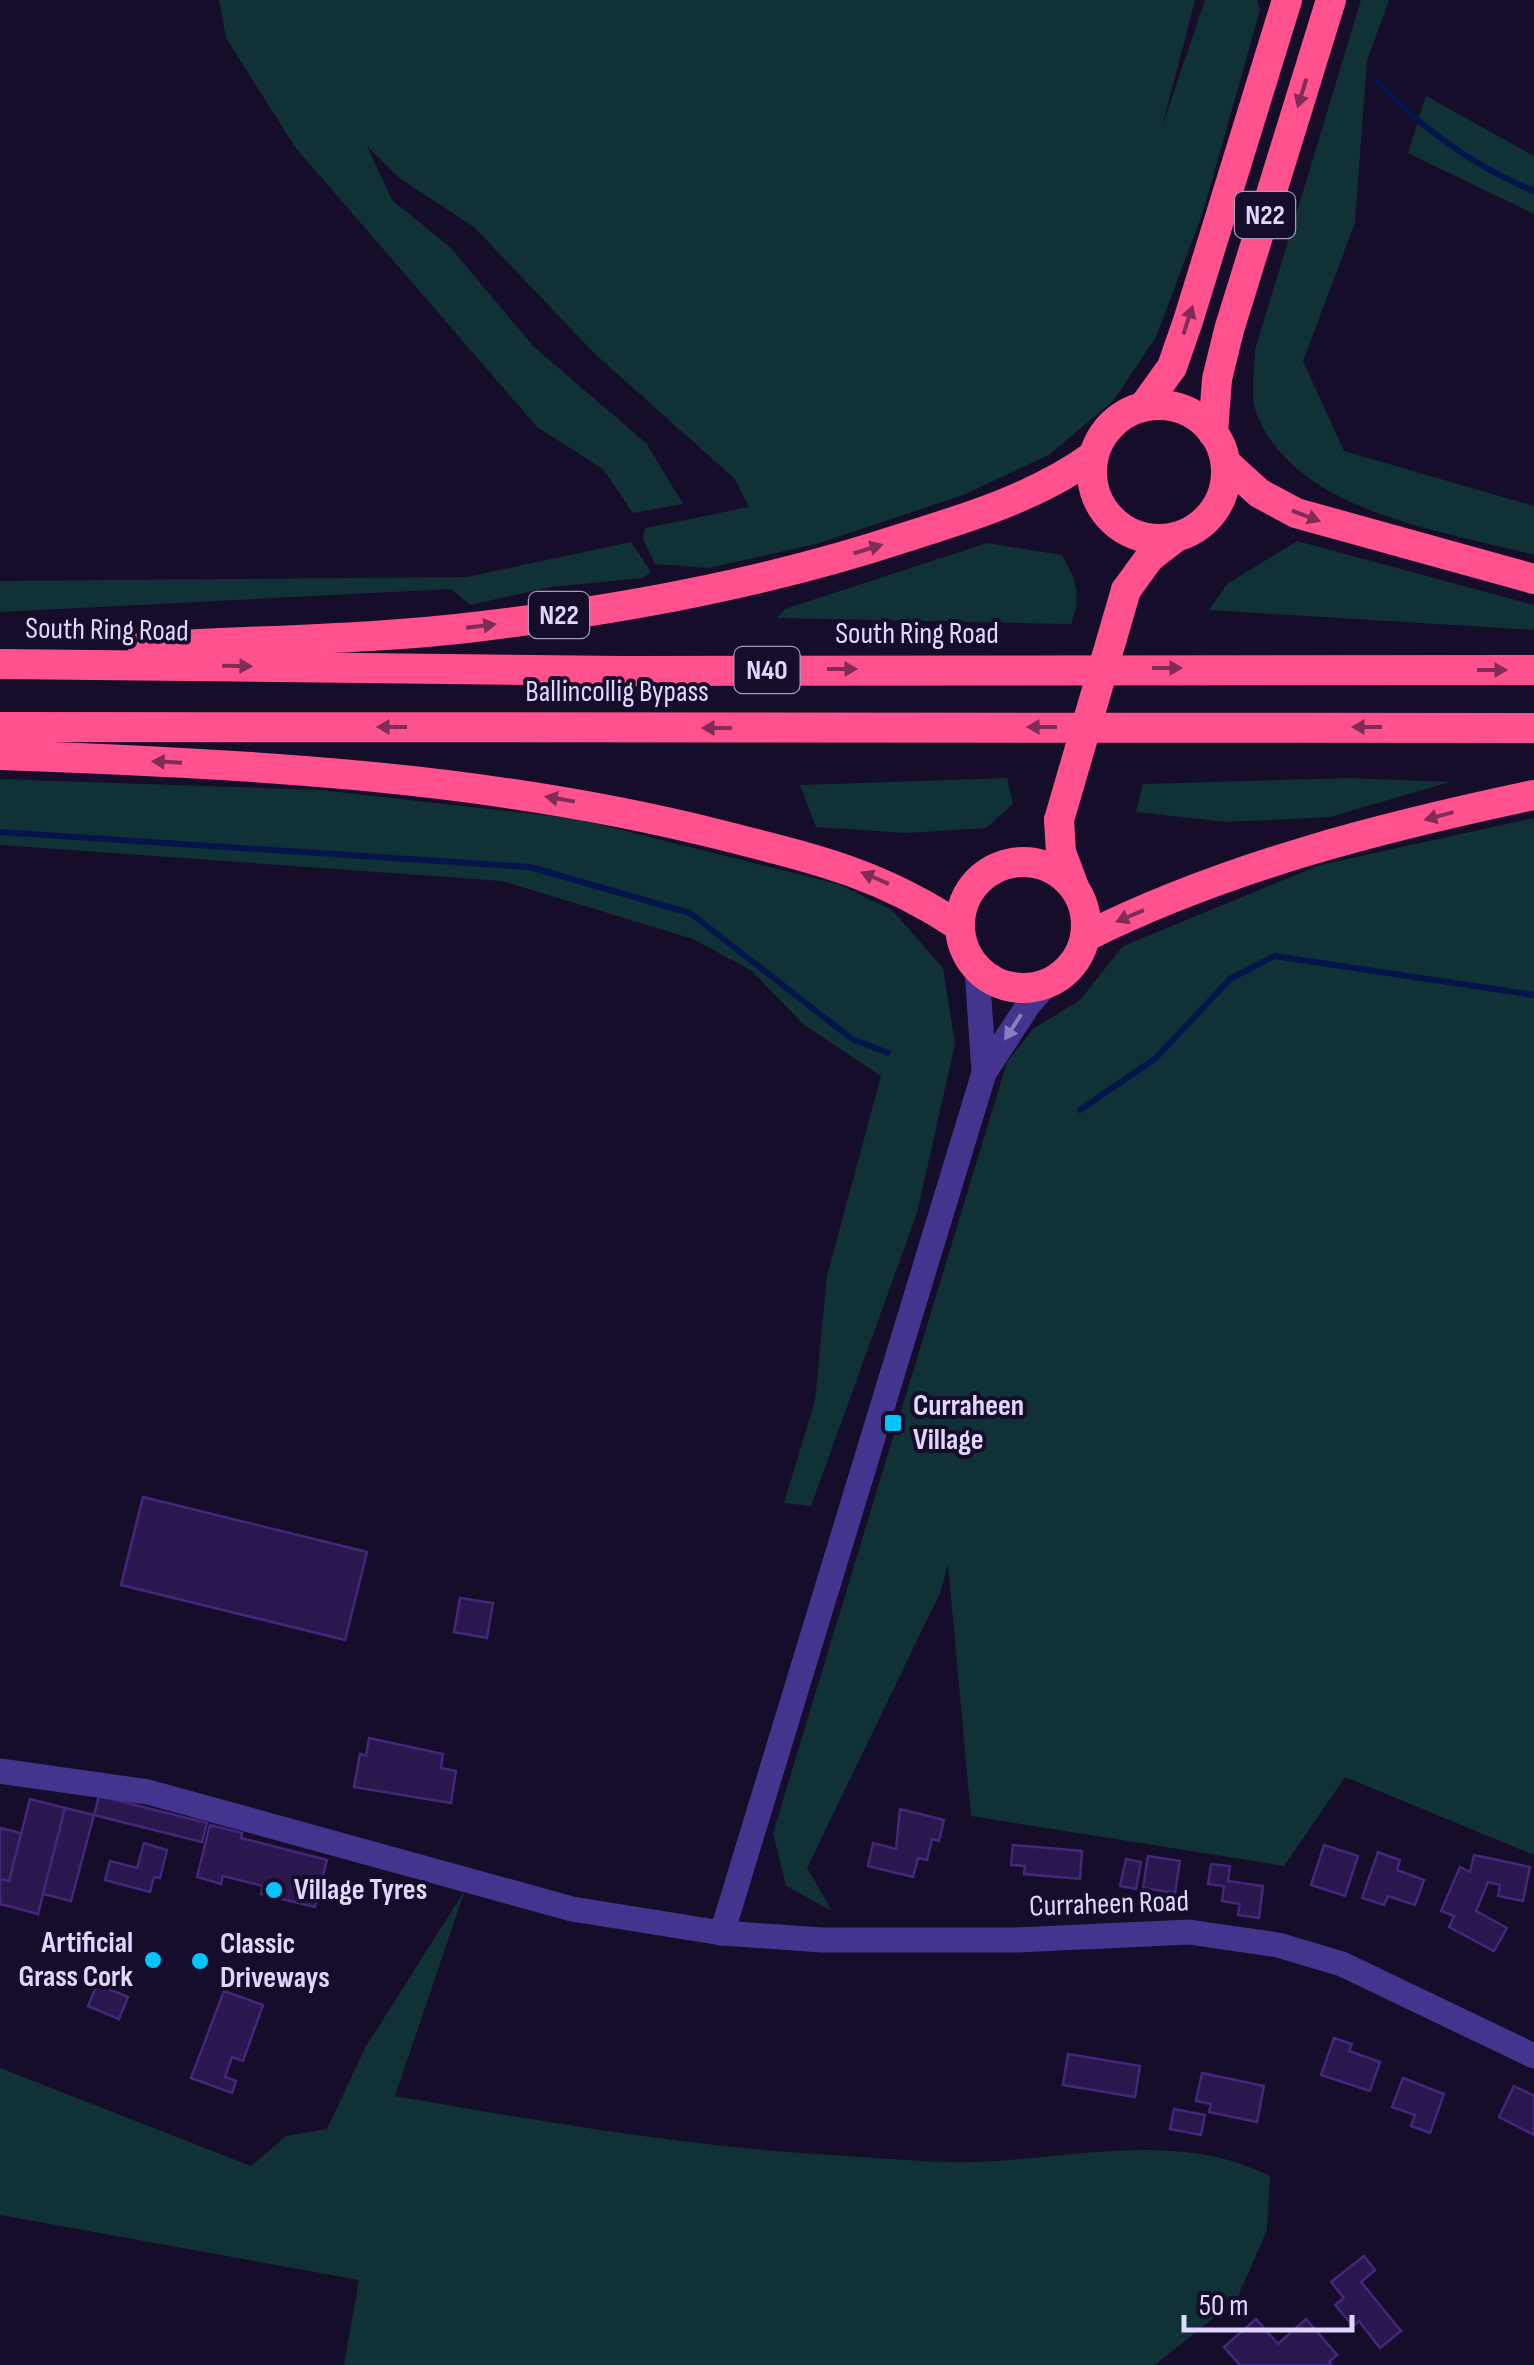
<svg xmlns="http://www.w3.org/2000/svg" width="1534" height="2365" font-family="'Sofia Sans Condensed',sans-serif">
<rect width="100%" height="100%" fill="#160d2a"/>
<g fill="#103135">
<polygon points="219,0 1195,0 1162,127 1205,0 1257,0 1260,10 1203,212 1156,337 1114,400 1049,455 963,495 816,544 709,568 655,564 643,539 645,528 749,507 735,479 594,353 474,227 399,178 367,146 392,200 450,247 534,347 646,443 683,504 633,513 603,469 537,427 295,147 226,38"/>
<path d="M 1361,0 L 1389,0 L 1367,60 L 1355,223 L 1303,361 L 1344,451 L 1534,506 L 1534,555 C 1442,530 1294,513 1256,412 C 1250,396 1255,368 1255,350 Z"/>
<polygon points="1426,96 1534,156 1534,214 1408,153"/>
<polygon points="1297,541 1534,605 1534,630 1209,610 1227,584"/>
<polygon points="631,542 651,572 643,578 551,587 470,605 451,589 0,612 0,581 467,577"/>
<path d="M 987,543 L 1062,555 C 1076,580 1082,597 1071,624 L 777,618 L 785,609 Z"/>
<polygon points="1007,778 1013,804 986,828 906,833 816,827 800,785"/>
<polygon points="1349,778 1450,782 1330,817 1226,822 1136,812 1143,784"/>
<polygon points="0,779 321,790 577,819 838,884 892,910 943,968 955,1044 917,1213 811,1506 784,1503 815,1400 827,1276 881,1076 803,1024 752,971 693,939 502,881 0,845"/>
<polygon points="1534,818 1534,1855 1345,1777 1284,1866 971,1816 948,1564 940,1593 807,1868 832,1911 786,1886 773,1833 1007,1062 1033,1029 1080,1000 1123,946 1320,865"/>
<path d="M 465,1890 L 395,2096 C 540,2121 685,2147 832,2155 C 880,2158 929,2163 977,2162 C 1073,2158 1179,2130 1270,2176 L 1267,2230 L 1237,2299 L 1155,2365 L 344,2365 L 359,2280 L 0,2215 L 0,2068 L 251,2166 L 286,2136 L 327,2129 L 365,2048 Z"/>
</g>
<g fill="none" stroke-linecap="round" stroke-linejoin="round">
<g stroke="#05154c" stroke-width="6">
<path d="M 1376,81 C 1421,128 1473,166 1534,191"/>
<polyline points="0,832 530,867 690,913 852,1039 888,1053"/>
<polyline points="1080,1110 1156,1058 1230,979 1274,956 1534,995"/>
</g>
</g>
<g fill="#29174d" stroke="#43277b" stroke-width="2.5">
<polygon points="143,1497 367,1552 345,1640 121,1585"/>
<polygon points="460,1598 493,1603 487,1638 454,1632"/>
<polygon points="369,1738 443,1754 441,1768 456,1771 451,1803 354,1787 360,1754 366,1756"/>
<polygon points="99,1796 207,1823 202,1842 94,1815"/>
<polygon points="30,1799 65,1808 38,1914 0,1904 0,1879 9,1881"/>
<polygon points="65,1808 94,1815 71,1901 43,1894"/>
<polygon points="900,1809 944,1820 939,1841 932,1839 927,1860 918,1858 913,1877 868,1866 873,1843 896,1849"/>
<polygon points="210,1825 242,1833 241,1838 327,1860 315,1907 261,1894 263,1886 223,1876 221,1884 197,1877"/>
<polygon points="0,1828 21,1833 9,1881 0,1879"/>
<polygon points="144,1843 167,1850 160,1878 154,1877 150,1892 105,1880 110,1861 137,1868"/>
<polygon points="1013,1845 1082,1851 1080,1879 1024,1874 1025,1866 1011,1865"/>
<polygon points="1324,1845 1358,1856 1345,1896 1311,1885"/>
<polygon points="1378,1852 1400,1860 1397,1870 1424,1880 1415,1905 1388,1896 1384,1905 1362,1898"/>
<polygon points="1474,1855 1530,1867 1523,1901 1498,1896 1500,1885 1488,1882 1476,1911 1507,1928 1494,1951 1449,1927 1454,1916 1441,1911 1460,1867 1470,1872"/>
<polygon points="1148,1856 1180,1861 1175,1893 1143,1888"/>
<polygon points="1126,1859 1141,1862 1136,1889 1120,1886"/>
<polygon points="1211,1864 1230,1866 1228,1881 1263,1886 1259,1918 1238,1915 1240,1904 1222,1901 1224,1886 1208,1884"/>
<polygon points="97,1984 128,1997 119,2019 88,2006"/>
<polygon points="224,1991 263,2005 243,2061 232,2057 225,2077 236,2081 232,2093 191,2078"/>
<polygon points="1334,2038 1352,2044 1349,2051 1380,2062 1370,2091 1321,2075"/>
<polygon points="1068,2054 1140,2066 1135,2097 1063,2085"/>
<polygon points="1202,2073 1264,2086 1257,2122 1209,2112 1211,2104 1196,2101"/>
<polygon points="1403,2078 1444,2094 1430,2133 1411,2126 1415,2115 1392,2107"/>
<polygon points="1514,2086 1534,2096 1534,2135 1499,2117"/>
<polygon points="1174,2109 1205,2115 1201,2135 1170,2129"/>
<polygon points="1364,2256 1375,2270 1361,2282 1401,2331 1380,2348 1359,2321 1353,2326 1335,2305 1344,2298 1331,2282"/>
<polygon points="1256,2319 1278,2344 1306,2319 1337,2355 1329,2362 1332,2365 1240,2365 1224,2347"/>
</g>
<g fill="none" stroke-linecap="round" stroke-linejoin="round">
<g stroke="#43348e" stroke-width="25">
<polyline points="977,969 984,1073"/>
<polyline points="0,1771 148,1792 572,1909 722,1933 822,1940 1017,1940 1189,1932 1278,1945 1342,1964 1534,2056"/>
<polyline points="722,1933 984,1073 1029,1004 1047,984"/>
</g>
<g stroke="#ff518e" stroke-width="30">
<circle cx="1159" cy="472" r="67"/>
<polyline points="1144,406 1172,367 1188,321 1287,0"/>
<polyline points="1213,433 1217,379 1229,330 1331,0"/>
<polyline points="1226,463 1259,493 1296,513 1534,579"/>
<polyline points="1126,590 1150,557 1176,537"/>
<path d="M 143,647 C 256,640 371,640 483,626 C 626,609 770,582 906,537 C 970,517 1038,496 1093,456"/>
<polyline points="0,664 624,671 1534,670"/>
<polyline points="0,727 1534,728"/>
<path d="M 0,755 C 243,764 484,775 721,835 C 815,859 877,872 959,926"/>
<polyline points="1059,820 1061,852 1074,887"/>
<circle cx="1023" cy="925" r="63"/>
<path d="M 1085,937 C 1225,867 1382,827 1534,795"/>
</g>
<polyline stroke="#ff518e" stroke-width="30" points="1059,820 1126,590"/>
</g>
<defs><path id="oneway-solid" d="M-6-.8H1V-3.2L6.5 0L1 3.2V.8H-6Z" transform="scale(2.5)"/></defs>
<g fill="#7f2c57">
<use href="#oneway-solid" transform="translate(1302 93) rotate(107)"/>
<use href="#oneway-solid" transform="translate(1188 320) rotate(-72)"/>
<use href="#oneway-solid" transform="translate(1306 516) rotate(21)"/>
<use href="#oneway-solid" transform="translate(868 549) rotate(-17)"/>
<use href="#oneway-solid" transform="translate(481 626) rotate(-7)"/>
<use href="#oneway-solid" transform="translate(237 666) rotate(1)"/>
<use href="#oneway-solid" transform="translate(1167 668)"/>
<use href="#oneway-solid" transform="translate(842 669)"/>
<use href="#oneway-solid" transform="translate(1492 670)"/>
<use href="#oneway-solid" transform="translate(392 727) rotate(180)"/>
<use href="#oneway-solid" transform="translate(1042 727) rotate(180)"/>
<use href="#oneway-solid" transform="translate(1367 727) rotate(-180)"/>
<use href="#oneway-solid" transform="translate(717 728) rotate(180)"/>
<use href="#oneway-solid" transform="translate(167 762) rotate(-177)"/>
<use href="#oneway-solid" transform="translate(560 799) rotate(-170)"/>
<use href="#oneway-solid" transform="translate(1439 816) rotate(165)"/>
<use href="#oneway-solid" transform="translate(875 878) rotate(-157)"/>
<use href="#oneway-solid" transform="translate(1130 916) rotate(157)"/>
</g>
<use fill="#8a7dc1" href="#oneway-solid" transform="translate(1013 1027) rotate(123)"/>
<g fill="#02c4ff" stroke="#160d2a" stroke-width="4">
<rect x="883" y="1413" width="20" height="20" rx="5"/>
<circle cx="274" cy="1890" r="10"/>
<circle cx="153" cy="1960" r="10"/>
<circle cx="200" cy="1961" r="10"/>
</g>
<g text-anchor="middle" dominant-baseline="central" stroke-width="8" stroke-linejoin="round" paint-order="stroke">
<g fill="#160d2a" stroke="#a39abf" stroke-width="2.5">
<rect x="1235" y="192" width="60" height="46" rx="8"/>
<rect x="529" y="592" width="60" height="46" rx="8"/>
<rect x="734.5" y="647" width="65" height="46" rx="8"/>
</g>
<g font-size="28" font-weight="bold" fill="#e0d6ff">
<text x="1265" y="215">N22</text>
<text x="559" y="615">N22</text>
<text x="767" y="670">N40</text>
</g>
<g font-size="30" fill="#e0d6ff" stroke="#160d2a">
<text transform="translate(107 630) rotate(1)">South Ring Road</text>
<text x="917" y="634">South Ring Road</text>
<text x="617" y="692">Ballincollig Bypass</text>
<text transform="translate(1109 1904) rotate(-2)">Curraheen Road</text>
</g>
<g font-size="30" font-weight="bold" fill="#e0d6ff" stroke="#160d2a" text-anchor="start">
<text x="913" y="1406">Curraheen<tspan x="913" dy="34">Village</tspan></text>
<text x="294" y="1890">Village Tyres</text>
<text x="133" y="1943" text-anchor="end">Artificial<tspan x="133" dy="34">Grass Cork</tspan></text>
<text x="220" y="1944">Classic<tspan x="220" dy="34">Driveways</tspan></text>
</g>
</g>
<path d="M1184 2315v15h168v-15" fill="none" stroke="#e0d6ff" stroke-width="5"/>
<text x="1199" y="2315" font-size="30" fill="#e0d6ff" stroke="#160d2a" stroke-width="8" paint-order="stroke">50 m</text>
</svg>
